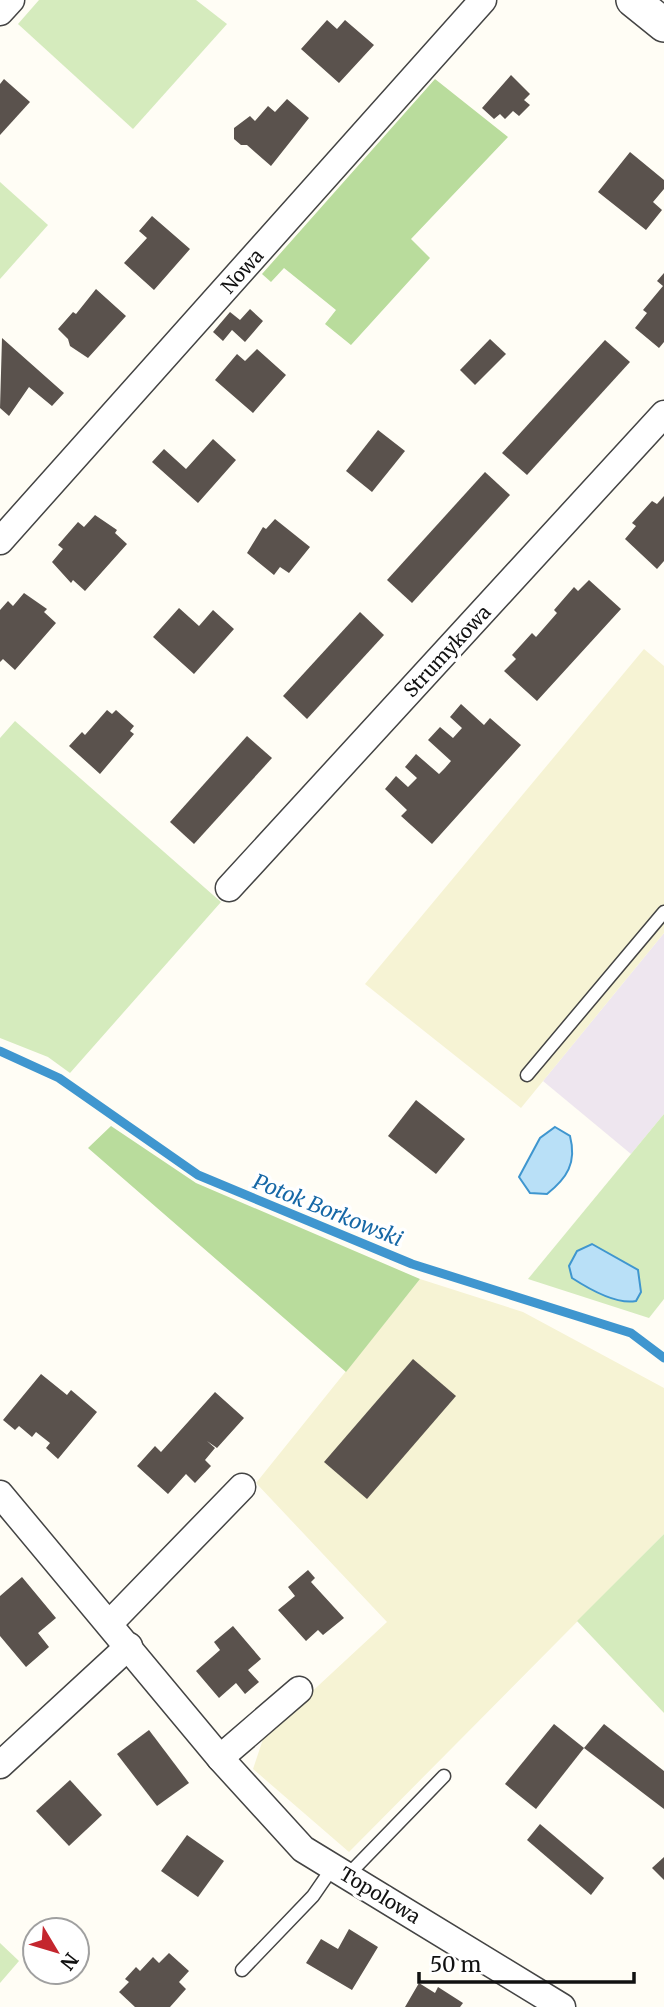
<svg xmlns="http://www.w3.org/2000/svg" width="664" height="2007" font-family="Merriweather,serif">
<rect width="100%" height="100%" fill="#fffdf5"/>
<polygon fill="#eee6ef" points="664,933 664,1114 631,1154 543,1081"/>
<g fill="#f6f3d4">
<polygon points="644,649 664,666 664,933 521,1108 365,984"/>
<polygon points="420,1279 523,1312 664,1388 664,1534 349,1852 253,1769 264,1736 387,1622 256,1483"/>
</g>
<g fill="#d5ebbd">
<polygon points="39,0 196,0 227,24 133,129 18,24"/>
<polygon points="0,182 48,225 0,279"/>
<polygon points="15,721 221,902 70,1073 48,1057 0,1038 0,738"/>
<polygon points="664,1114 664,1299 649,1318 528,1279"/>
<polygon points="664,1534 664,1713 577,1621"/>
<polygon points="0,1943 19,1961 0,1983"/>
</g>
<g fill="#b9dc9c">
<polygon points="435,79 508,137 411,239 430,258 351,345 325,324 336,310 284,268 271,282 262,274"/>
<polygon points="111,1126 196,1183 420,1279 346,1372 88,1148"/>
</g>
<g fill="#b9e0f7" stroke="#3f96cf" stroke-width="2">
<path d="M 555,1127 L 570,1136 C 577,1163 567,1178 547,1194 L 530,1193 L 519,1177 L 540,1138 Z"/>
<path d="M 592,1244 L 638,1270 L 641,1292 L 636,1301 C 616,1305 589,1289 572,1278 L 569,1266 L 577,1251 Z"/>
</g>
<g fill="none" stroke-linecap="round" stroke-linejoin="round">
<polyline stroke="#3f96cf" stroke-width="9" points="0,1051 59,1078 198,1175 412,1264 631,1333 664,1358"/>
</g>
<g fill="#5a524d">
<polygon points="327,20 337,29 345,20 374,45 339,83 301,49"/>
<polygon points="511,75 530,94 524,100 530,105 519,116 513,111 505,119 500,114 494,119 482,108"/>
<polygon points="4,79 30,102 0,135 0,84"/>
<polygon points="287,99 309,118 271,166 247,145 241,145 234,139 234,128 250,116 255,121 268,106 275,112"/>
<polygon points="630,152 664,180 664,189 653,202 662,210 646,230 598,192"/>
<polygon points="152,216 190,249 154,290 124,263 147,238 139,231"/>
<polygon points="664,273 664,342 659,348 635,328 647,313 643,310 663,286 657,281"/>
<polygon points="96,289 126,316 88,358 70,346 68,339 58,329 73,312 76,314"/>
<polygon points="250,309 263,321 245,342 232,330 223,341 213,332 230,312 240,320"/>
<polygon points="2,338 64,393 52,406 29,387 9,416 0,408"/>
<polygon points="490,339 506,354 475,385 460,370"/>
<polygon points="605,340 630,362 527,475 502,453"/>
<polygon points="257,349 286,375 253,413 215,380 237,354 245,361"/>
<polygon points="378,430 405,451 372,492 346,471"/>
<polygon points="213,439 236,460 198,503 152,462 164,449 186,469"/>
<polygon points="485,472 510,495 412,603 387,580"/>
<polygon points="664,496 664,561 657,569 625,539 636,526 632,523 652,501 657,504"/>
<polygon points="95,515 117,530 115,533 127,544 85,591 73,580 71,583 52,562 63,549 58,545 78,522 84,527"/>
<polygon points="275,519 310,547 289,573 280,567 274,575 247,553 263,527 266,529"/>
<polygon points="589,580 621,609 537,701 504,671 516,659 512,655 532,633 536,637 557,613 554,610 574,587 578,591"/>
<polygon points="24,593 47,609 44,612 56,623 15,670 3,659 0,662 0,610 8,601 13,606"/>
<polygon points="179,608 199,626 213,610 234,629 194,674 153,637"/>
<polygon points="360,612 384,635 307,719 283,696"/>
<polygon points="461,704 484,725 490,718 521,745 432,844 401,816 407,810 385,789 396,776 408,787 417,778 405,767 416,754 439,774 445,768 451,761 428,740 440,727 453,738 462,728 450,717"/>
<polygon points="107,710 112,714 116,710 134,726 130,731 134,734 100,774 69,746 82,732 85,735"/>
<polygon points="247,736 272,758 194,844 170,822"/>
<polygon points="416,1100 465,1139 436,1174 388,1136"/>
<polygon points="413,1359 456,1396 367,1499 324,1462"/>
<polygon points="41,1374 67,1395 71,1390 97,1412 58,1459 46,1448 50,1443 36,1432 32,1437 19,1426 15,1430 3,1420"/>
<polygon points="215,1392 244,1418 217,1448 207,1441 215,1448 205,1460 211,1466 195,1483 186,1474 168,1494 137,1466 155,1446 161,1452"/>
<polygon points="308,1570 315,1578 311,1582 344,1618 323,1635 318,1630 306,1641 278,1610 295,1596 288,1587"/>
<polygon points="22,1577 56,1618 38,1633 49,1647 26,1667 0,1636 0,1596"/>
<polygon points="233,1626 261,1659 248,1670 259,1682 245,1694 236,1683 219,1698 196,1671 220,1650 214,1642"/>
<polygon points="554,1724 584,1748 536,1809 505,1784"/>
<polygon points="604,1724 664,1771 664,1809 584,1748"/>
<polygon points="149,1730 189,1783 157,1806 117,1754"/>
<polygon points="70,1780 102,1815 69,1846 36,1811"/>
<polygon points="540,1824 604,1878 591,1895 527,1840"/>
<polygon points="187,1835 224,1861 198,1897 161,1871"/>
<polygon points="664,1857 664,1880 652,1868"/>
<polygon points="349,1929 378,1947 352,1990 306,1963 321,1939 338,1949"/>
<polygon points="169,1953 189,1971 179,1982 186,1989 170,2007 135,2007 119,1992 129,1982 125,1979 136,1967 140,1971 153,1957 159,1963"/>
<polygon points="419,1983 435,1993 438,1987 463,2003 460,2007 405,2007"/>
</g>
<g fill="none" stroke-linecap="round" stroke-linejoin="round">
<defs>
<g id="service">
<polyline points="527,1075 664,912"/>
<polyline points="347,1876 444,1776"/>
<polyline points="242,1970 313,1896 333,1867"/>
</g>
<g id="minor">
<polyline points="0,12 11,0"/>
<polyline points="0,541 483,0"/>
<polyline points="229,888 664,414"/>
<polyline points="0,1494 220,1758 303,1849 562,2007"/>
<polyline points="110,1623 242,1487"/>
<polyline points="220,1758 299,1690"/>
<polyline points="0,1765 129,1646"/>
</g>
<polyline id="tertiary" points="633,0 664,25"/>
</defs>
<use href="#service" stroke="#444" stroke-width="15"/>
<use href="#minor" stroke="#444" stroke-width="29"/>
<use href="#tertiary" stroke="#444" stroke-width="36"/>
<use href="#service" stroke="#fff" stroke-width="12"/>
<use href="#minor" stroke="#fff" stroke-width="26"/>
<use href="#tertiary" stroke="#fff" stroke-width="33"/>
</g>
<g text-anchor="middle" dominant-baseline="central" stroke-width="7" stroke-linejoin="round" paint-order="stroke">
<g font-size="19" fill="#111" stroke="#fff">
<text transform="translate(242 271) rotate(-48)">Nowa</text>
<text transform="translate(447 651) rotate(-47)">Strumykowa</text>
<text transform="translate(380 1895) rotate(31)">Topolowa</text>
</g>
<g font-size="21" font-style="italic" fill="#1768a6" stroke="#fff">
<text transform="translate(328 1210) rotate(22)">Potok Borkowski</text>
</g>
</g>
<g transform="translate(56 1951) rotate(128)"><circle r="33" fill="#ffffff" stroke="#a0a0a0" stroke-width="2"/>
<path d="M0-5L12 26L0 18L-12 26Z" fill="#c4262e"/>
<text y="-10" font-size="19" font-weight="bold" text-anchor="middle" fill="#111111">N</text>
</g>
<path d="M419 1972v10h215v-10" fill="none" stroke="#111111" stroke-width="3.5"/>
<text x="430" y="1972" font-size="21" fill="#111111" stroke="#ffffff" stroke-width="5" paint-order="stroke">50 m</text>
</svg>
